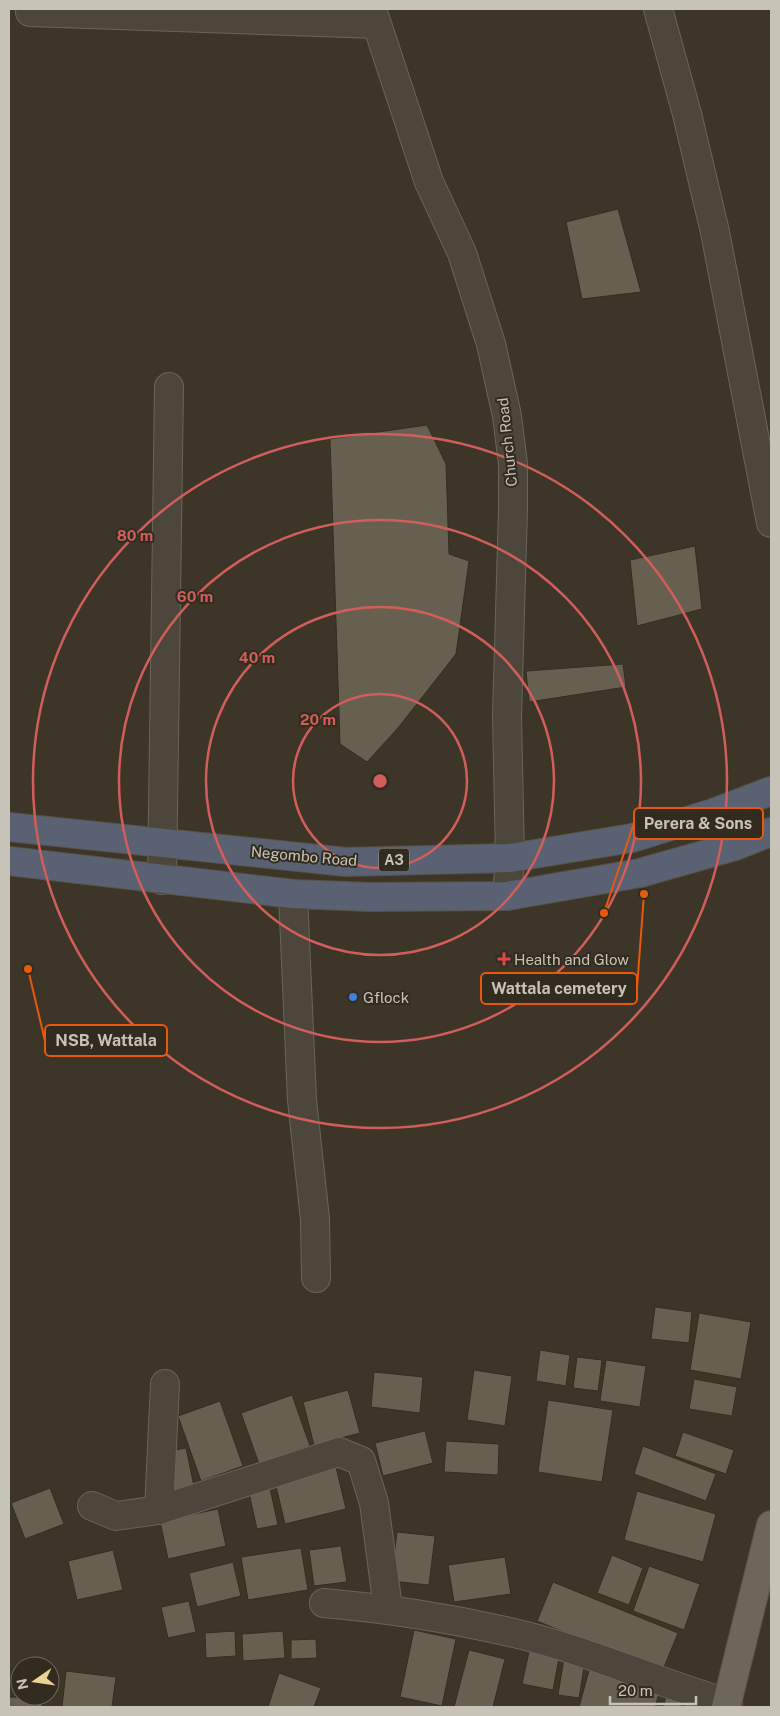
<svg xmlns="http://www.w3.org/2000/svg" width="780" height="1716" font-family="'Public Sans',sans-serif">
<rect width="100%" height="100%" fill="#3d3528"/>
<g fill="#676050" stroke="#342e22">
<polygon points="618,209 641,292 582,299 566,222"/>
<polygon points="427,425 446,464 449,554 469,561 456,654 398,728 367,762 340,744 330,439"/>
<polygon points="695,546 702,609 637,626 630,560"/>
<polygon points="623,664 626,687 529,702 526,671"/>
<polygon points="655,1307 692,1312 689,1343 651,1339"/>
<polygon points="699,1313 751,1322 741,1379 690,1370"/>
<polygon points="540,1350 570,1355 566,1386 536,1381"/>
<polygon points="577,1357 602,1360 598,1391 573,1388"/>
<polygon points="606,1360 646,1366 640,1407 600,1401"/>
<polygon points="474,1370 512,1376 505,1426 467,1420"/>
<polygon points="374,1372 423,1377 420,1413 371,1407"/>
<polygon points="694,1379 737,1387 732,1416 689,1409"/>
<polygon points="348,1390 360,1433 314,1445 303,1402"/>
<polygon points="292,1395 310,1446 259,1464 241,1413"/>
<polygon points="548,1400 613,1410 602,1482 538,1472"/>
<polygon points="220,1401 243,1466 201,1481 178,1416"/>
<polygon points="425,1431 433,1463 383,1476 375,1443"/>
<polygon points="683,1432 734,1450 726,1474 675,1456"/>
<polygon points="446,1441 499,1444 498,1475 444,1472"/>
<polygon points="643,1446 716,1474 706,1501 634,1474"/>
<polygon points="186,1448 195,1491 172,1496 163,1452"/>
<polygon points="336,1467 346,1509 285,1524 275,1482"/>
<polygon points="50,1488 64,1524 25,1539 11,1503"/>
<polygon points="270,1488 278,1525 257,1529 249,1493"/>
<polygon points="637,1491 716,1514 703,1562 624,1540"/>
<polygon points="218,1509 226,1546 168,1559 160,1521"/>
<polygon points="397,1532 435,1536 429,1585 391,1581"/>
<polygon points="341,1546 347,1582 314,1586 309,1550"/>
<polygon points="301,1548 308,1590 248,1600 241,1557"/>
<polygon points="113,1550 123,1590 77,1600 68,1561"/>
<polygon points="612,1555 643,1568 629,1605 597,1593"/>
<polygon points="505,1557 511,1594 454,1602 448,1565"/>
<polygon points="233,1562 241,1596 197,1607 189,1573"/>
<polygon points="649,1566 700,1584 684,1630 633,1611"/>
<polygon points="553,1582 678,1633 662,1672 537,1621"/>
<polygon points="189,1601 196,1632 168,1638 161,1607"/>
<polygon points="414,1630 456,1639 442,1706 400,1697"/>
<polygon points="235,1631 236,1656 206,1658 205,1633"/>
<polygon points="283,1631 285,1658 243,1661 242,1634"/>
<polygon points="316,1639 317,1658 291,1659 291,1640"/>
<polygon points="530,1647 560,1653 553,1690 522,1684"/>
<polygon points="469,1650 505,1659 493,1707 454,1707"/>
<polygon points="564,1658 585,1661 579,1698 558,1695"/>
<polygon points="590,1667 661,1687 655,1707 579,1707"/>
<polygon points="66,1671 116,1677 112,1707 62,1707"/>
<polygon points="279,1673 321,1688 314,1707 268,1707"/>
<polygon points="666,1696 683,1700 681,1707 663,1707"/>
<polygon points="9,1697 43,1698 42,1707 9,1707"/>
</g>
<g fill="none" stroke-linecap="round" stroke-linejoin="round">
<defs>
<g id="minor">
<polyline points="372,9 429,182 462,253 491,344 507,416 513,464 513,509 507,716 510,858 507,896"/>
<polyline points="658,9 687,114 715,232 771,523"/>
<polyline points="30,12 376,24"/>
<polyline points="162,880 169,387"/>
<polyline points="293,894 302,1100 315,1219 316,1278"/>
<polyline points="92,1506 116,1516 159,1510 339,1452 361,1461 374,1503 388,1608"/>
<polyline points="159,1510 165,1384"/>
<path d="M 324,1603 C 393,1609 462,1620 530,1637 C 597,1654 661,1684 728,1703"/>
</g>
<polyline id="major" points="726,1707 771,1525"/>
<g id="highway">
<polyline points="9,827 346,862 510,858 632,838 713,813 771,791"/>
<polyline points="9,861 293,894 370,897 507,896 640,873 735,846 771,832"/>
</g>
</defs>
<use href="#minor" stroke="#6b6559" stroke-width="30"/>
<use href="#major" stroke="#595347" stroke-width="30"/>
<use href="#highway" stroke="#585246" stroke-width="30"/>
<use href="#minor" stroke="#4d473b" stroke-width="28"/>
<use href="#major" stroke="#6d665a" stroke-width="28"/>
<use href="#highway" stroke="#596172" stroke-width="28"/>
</g>
<g fill="none" stroke="#d15e5a" stroke-width="2.5">
<circle cx="380" cy="781" r="87"/>
<circle cx="380" cy="781" r="174"/>
<circle cx="380" cy="781" r="261"/>
<circle cx="380" cy="781" r="347"/>
</g>
<path fill="#e0444e" stroke="#322c20" stroke-width="2" d="M501.5 951.5h5v5h5v5h-5v5h-5v-5h-5v-5h5z"/>
<circle fill="#3f7fe0" stroke="#322c20" stroke-width="2" cx="353" cy="997" r="5"/>
<g text-anchor="middle" dominant-baseline="central" stroke-width="4" stroke-linejoin="round" paint-order="stroke">
<rect fill="#322c20" stroke="#9b968a" stroke-width="1" x="379" y="848.5" width="30" height="23" rx="4"/>
<g font-size="14" font-weight="bold" fill="#c8c3b7">
<text x="394" y="860">A3</text>
</g>
<g font-size="15" fill="#c8c3b7" stroke="#322c20">
<text transform="translate(507 442) rotate(-96)">Church Road</text>
<text transform="translate(304 856) rotate(5)">Negombo Road</text>
</g>
<g font-size="15" fill="#c8c3b7" stroke="#322c20" text-anchor="start">
<text x="514" y="959">Health and Glow</text>
<text x="363" y="997">Gflock</text>
</g>
</g>
<circle cx="380" cy="781" r="8" fill="#d15e5a" stroke="#322c20" stroke-width="2.5"/>
<g font-size="15" text-anchor="middle" font-weight="bold" fill="#d15e5a" stroke="#322c20" stroke-width="4" stroke-linejoin="round" paint-order="stroke">
<text x="135" y="541">80 m</text>
<text x="195" y="602">60 m</text>
<text x="257" y="663">40 m</text>
<text x="318" y="725">20 m</text>
</g>
<path fill="none" stroke="#e8590c" stroke-width="2" d="M604 913L634 823M644 894L637 988M28 969L45 1041"/>
<g fill="#e8590c" stroke="#322c20" stroke-width="2">
<circle cx="604" cy="913" r="5"/>
<circle cx="644" cy="894" r="5"/>
<circle cx="28" cy="969" r="5"/>
</g>
<g fill="#322c20" stroke="#e8590c" stroke-width="2">
<rect x="634" y="808" width="129" height="31" rx="5"/>
<rect x="481" y="973" width="156" height="31" rx="5"/>
<rect x="45" y="1025" width="122" height="31" rx="5"/>
</g>
<g font-size="16" text-anchor="middle" font-weight="bold" fill="#c8c3b7">
<text x="698" y="829">Perera &amp; Sons</text>
<text x="559" y="994">Wattala cemetery</text>
<text x="106" y="1046">NSB, Wattala</text>
</g>
<rect width="780" height="1716" fill="none" stroke="#c8c3b7" stroke-width="20"/>
<g transform="translate(35 1681) rotate(257)"><circle r="24" fill="#322c20" stroke="#6e685c"/>
<path d="M0-4L9 19L0 12L-9 19Z" fill="#edd297"/>
<text y="-8" font-size="14" font-weight="bold" text-anchor="middle" fill="#c8c3b7">N</text>
</g>
<path d="M610 1696v8h86v-8" fill="none" stroke="#c8c3b7" stroke-width="2.5"/>
<text x="618" y="1696" font-size="15" fill="#c8c3b7" stroke="#322c20" stroke-width="4" paint-order="stroke">20 m</text>
</svg>
